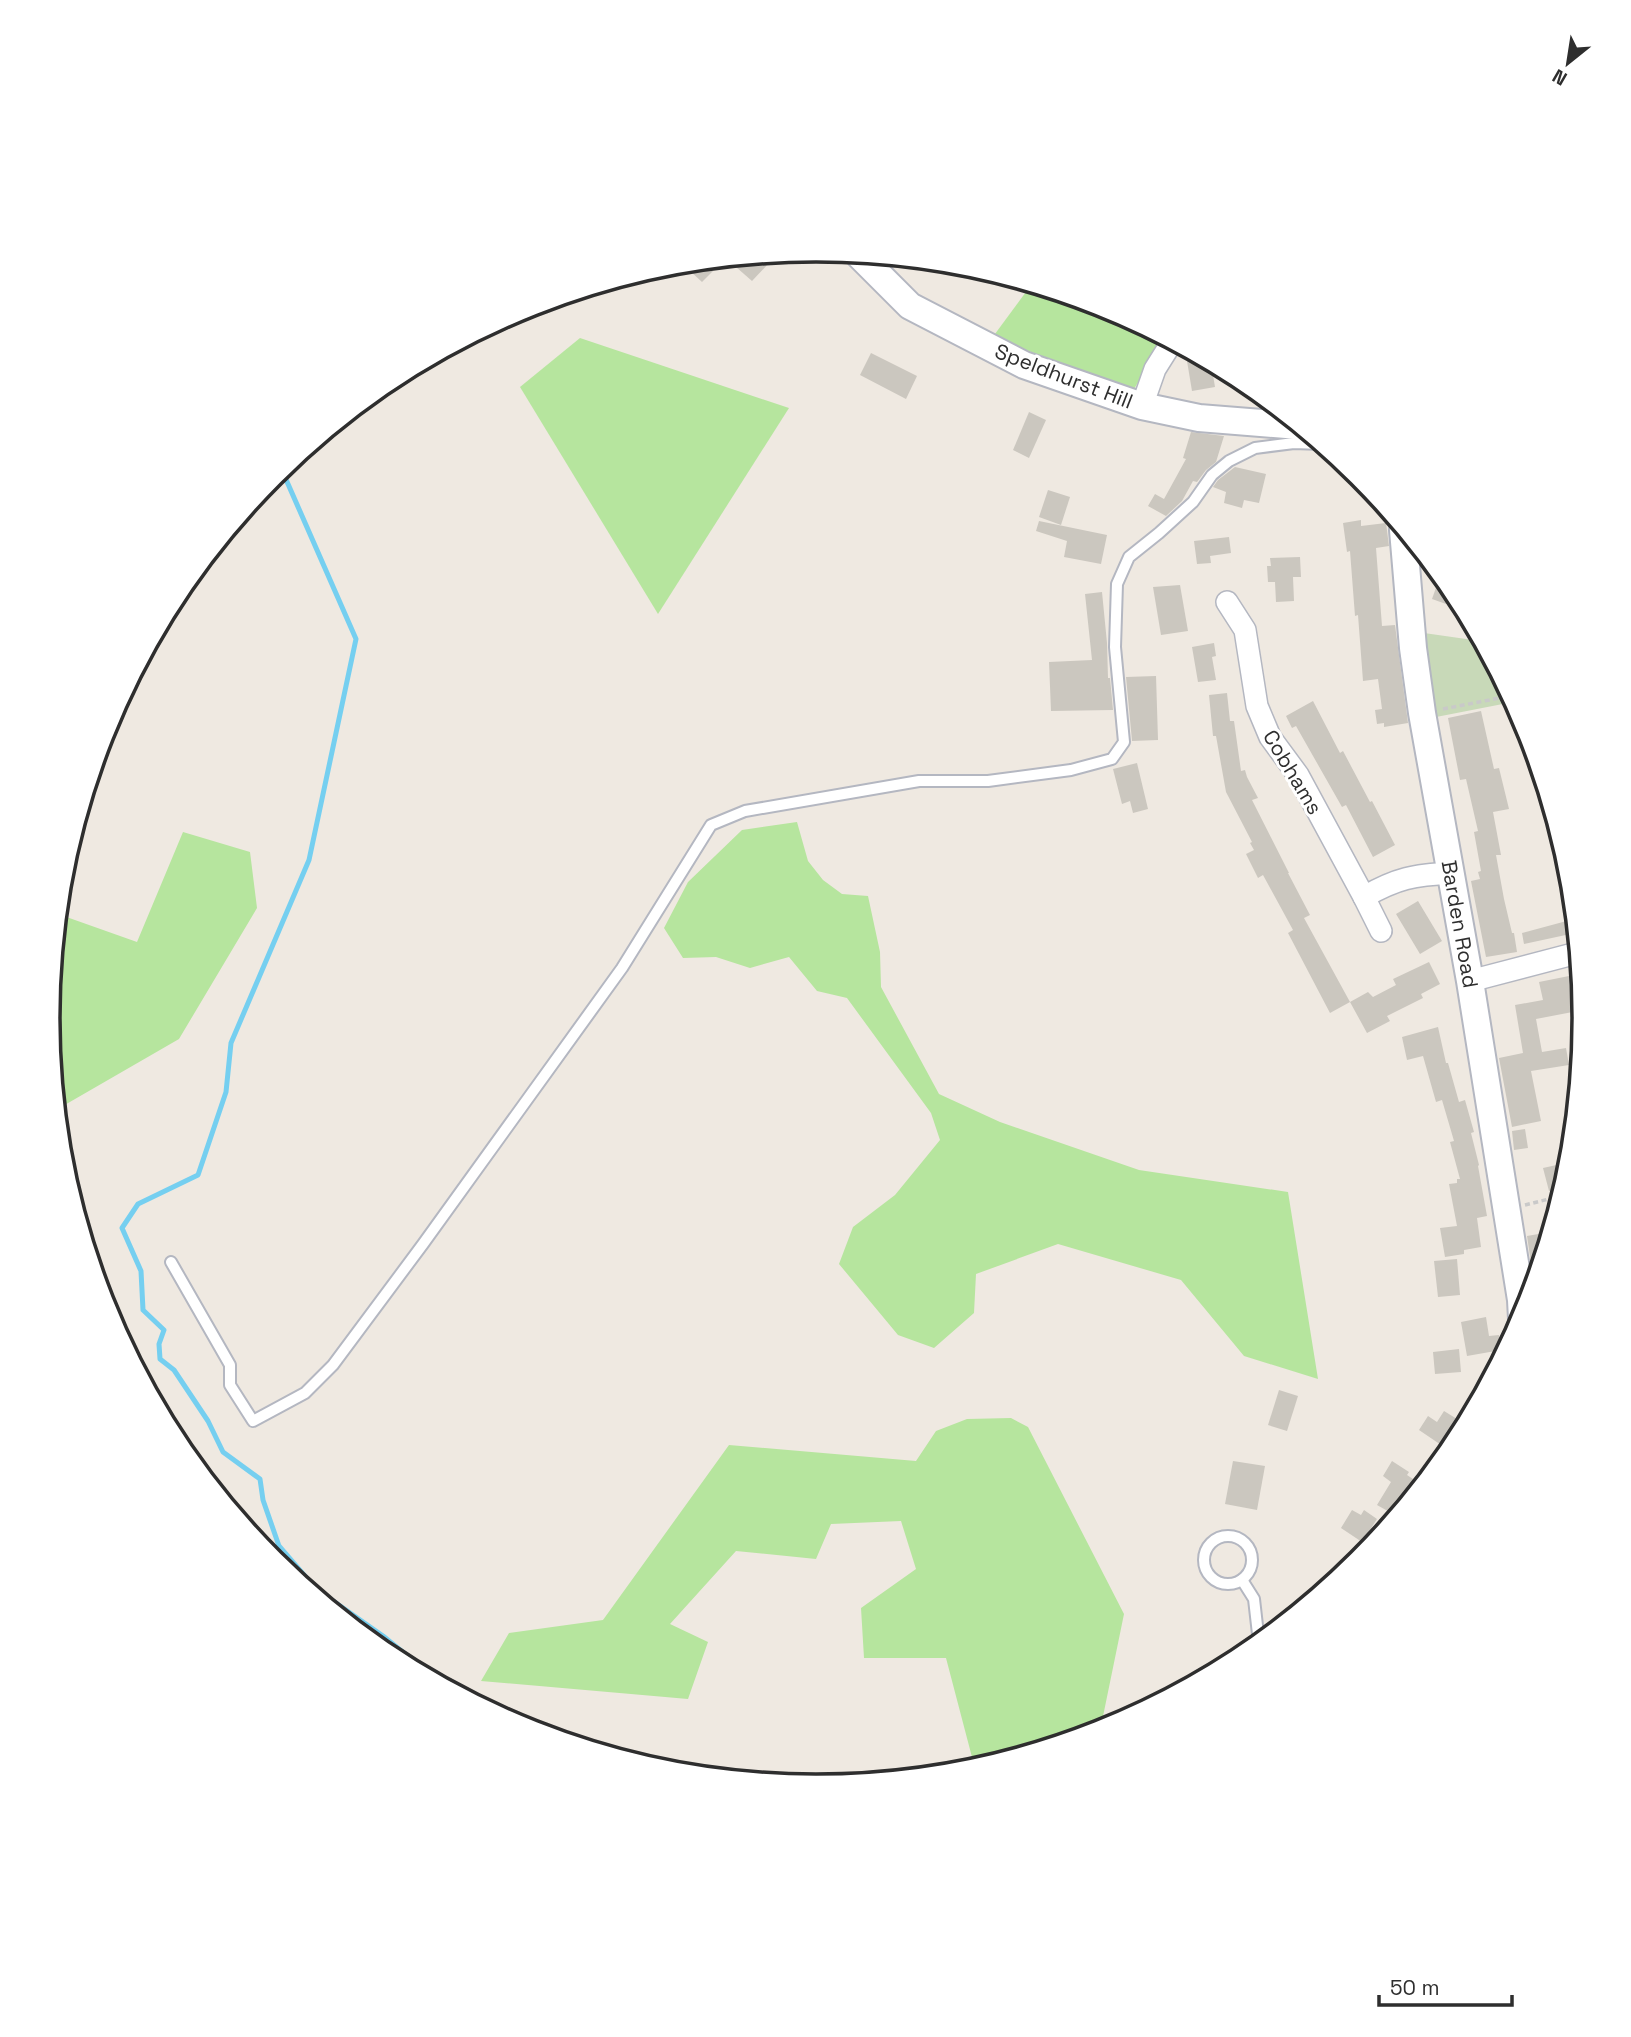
<svg xmlns="http://www.w3.org/2000/svg" width="1631" height="2037" font-family="'Space Grotesk',sans-serif">
<rect width="100%" height="100%" fill="#efe9e1"/>
<g fill="#b6e59e">
<polygon points="1031,285 1110,309 1165,338 1134,389 992,338"/>
<polygon points="580,338 789,408 658,614 520,387"/>
<polygon points="797,822 808,861 823,880 842,894 868,896 880,952 881,987 939,1094 1000,1122 1139,1170 1288,1192 1318,1379 1244,1356 1181,1280 1058,1244 976,1274 974,1313 934,1348 898,1335 839,1264 853,1227 895,1195 940,1140 931,1113 847,998 817,991 789,957 750,968 716,957 683,958 664,928 688,882 742,830"/>
<polygon points="183,832 250,852 257,908 179,1039 56,1110 47,1018 58,914 137,942"/>
<polygon points="1011,1418 1028,1427 1124,1614 1100,1731 1049,1747 973,1761 946,1658 864,1658 861,1608 916,1569 901,1521 831,1524 816,1559 736,1551 670,1624 708,1642 688,1699 481,1681 509,1633 603,1620 729,1445 916,1461 936,1431 967,1419"/>
</g>
<polygon fill="#c8d9b8" points="1424,633 1480,641 1513,702 1431,718"/>
<g fill="none" stroke-linecap="round" stroke-linejoin="round">
<polyline stroke="#75cff0" stroke-width="5" points="281,468 356,639 309,860 231,1043 226,1092 198,1175 138,1204 122,1228 141,1271 143,1310 164,1330 159,1344 160,1359 174,1370 208,1421 223,1452 260,1479 263,1500 279,1546 316,1589 383,1636 426,1671 433,1681"/>
</g>
<g fill="#cbc7bf">
<polygon points="760,256 768,264 752,281 736,267 746,257"/>
<polygon points="703,261 713,271 702,282 689,270 696,262"/>
<polygon points="1185,349 1211,363 1215,387 1192,391"/>
<polygon points="871,353 917,376 906,399 860,375"/>
<polygon points="1029,412 1046,420 1029,458 1013,450"/>
<polygon points="1191,432 1224,436 1216,462 1206,470 1197,482 1193,481 1182,501 1166,516 1148,506 1155,494 1164,499 1186,459 1183,458"/>
<polygon points="1235,467 1266,474 1259,503 1244,500 1242,508 1224,503 1226,492 1213,487 1218,480"/>
<polygon points="1048,490 1070,497 1061,525 1039,517"/>
<polygon points="1361,520 1361,526 1386,523 1389,546 1376,548 1382,626 1395,625 1408,723 1384,727 1384,723 1377,724 1375,710 1382,709 1378,679 1363,681 1358,615 1355,616 1350,551 1347,552 1343,523"/>
<polygon points="1039,521 1107,535 1101,564 1064,557 1067,541 1036,531"/>
<polygon points="1229,537 1231,553 1210,556 1211,563 1197,564 1194,541"/>
<polygon points="1300,557 1301,577 1293,577 1294,601 1276,602 1275,582 1268,582 1267,566 1271,566 1270,558"/>
<polygon points="1438,582 1449,586 1452,589 1446,604 1432,599"/>
<polygon points="1180,585 1188,631 1161,635 1153,587"/>
<polygon points="1102,592 1107,643 1108,678 1110,678 1113,710 1051,711 1049,662 1092,660 1085,594"/>
<polygon points="1214,643 1216,656 1212,657 1216,680 1198,682 1192,647"/>
<polygon points="1156,676 1158,740 1132,741 1126,677"/>
<polygon points="1227,693 1230,721 1234,721 1241,771 1245,770 1247,777 1258,798 1252,800 1289,873 1288,873 1310,915 1304,918 1350,1002 1330,1013 1288,933 1293,930 1263,875 1258,878 1246,854 1254,850 1250,843 1252,842 1226,792 1216,736 1213,736 1209,695"/>
<polygon points="1313,701 1340,753 1343,751 1370,802 1372,801 1395,845 1373,857 1346,805 1342,807 1296,726 1292,728 1286,716"/>
<polygon points="1481,711 1494,769 1499,768 1509,809 1493,812 1501,855 1496,855 1504,899 1512,933 1514,933 1517,952 1486,957 1471,881 1480,879 1478,872 1481,871 1474,832 1478,831 1466,779 1460,780 1448,718"/>
<polygon points="1137,763 1148,809 1133,813 1130,801 1122,804 1113,769"/>
<polygon points="1418,901 1442,941 1420,954 1396,914"/>
<polygon points="1574,919 1575,933 1524,944 1522,933"/>
<polygon points="1429,962 1440,984 1421,994 1423,998 1387,1016 1390,1021 1367,1033 1350,1002 1368,992 1373,997 1396,985 1393,979"/>
<polygon points="1579,974 1583,1010 1536,1019 1542,1052 1566,1048 1569,1065 1531,1071 1541,1121 1512,1127 1499,1058 1523,1053 1515,1005 1543,1000 1539,982"/>
<polygon points="1438,1027 1446,1063 1448,1063 1459,1102 1465,1100 1474,1132 1471,1133 1479,1165 1478,1166 1487,1216 1477,1218 1481,1247 1464,1250 1464,1254 1445,1257 1440,1228 1457,1226 1449,1184 1457,1183 1457,1179 1460,1179 1450,1142 1454,1141 1442,1100 1436,1102 1423,1056 1407,1060 1402,1037"/>
<polygon points="1525,1129 1528,1148 1514,1150 1512,1131"/>
<polygon points="1570,1162 1563,1188 1549,1191 1543,1168"/>
<polygon points="1550,1232 1534,1283 1527,1236"/>
<polygon points="1457,1259 1460,1295 1438,1297 1434,1261"/>
<polygon points="1486,1317 1489,1336 1499,1335 1501,1350 1467,1356 1461,1322"/>
<polygon points="1459,1349 1461,1372 1435,1374 1433,1352"/>
<polygon points="1279,1390 1298,1396 1287,1431 1268,1425"/>
<polygon points="1444,1411 1457,1419 1450,1430 1459,1436 1450,1451 1419,1430 1428,1416 1437,1422"/>
<polygon points="1233,1461 1265,1466 1257,1510 1225,1504"/>
<polygon points="1392,1461 1409,1472 1407,1475 1422,1485 1402,1509 1398,1506 1393,1514 1377,1505 1391,1482 1383,1476"/>
<polygon points="1352,1510 1361,1515 1364,1510 1377,1519 1362,1542 1341,1528"/>
</g>
<g fill="none" stroke-linecap="round" stroke-linejoin="round">
<defs>
<g id="service">
<polyline points="171,1262 230,1365 230,1385 253,1421 305,1393 333,1365 423,1244 622,968 711,825 745,811 919,781 988,781 1071,770 1112,759 1124,742 1115,647 1117,584 1129,557 1159,533 1193,502 1212,475 1229,461 1255,448 1294,443 1321,444"/>
<circle cx="1228" cy="1560" r="24"/>
<polyline points="1242,1580 1254,1599 1259,1643"/>
</g>
<g id="minor">
<polyline points="1142,406 1155,369 1172,342"/>
<path d="M 1227,602 L 1245,630 L 1257,706 L 1270,737 L 1298,775 L 1364,897 C 1397,878 1414,875 1452,873"/>
<polyline points="1364,897 1381,931"/>
<polyline points="1470,981 1577,953"/>
</g>
<g id="tertiary">
<polyline points="859,255 910,306 1024,365 1142,406 1199,418 1299,426"/>
<polyline points="1403,530 1413,648 1422,713 1470,981 1521,1300 1522,1319"/>
</g>
</defs>
<use href="#service" stroke="#b4b7c1" stroke-width="14"/>
<use href="#minor" stroke="#b4b7c1" stroke-width="24"/>
<use href="#tertiary" stroke="#b4b7c1" stroke-width="30"/>
<g stroke="#c9c9c9" stroke-width="3.5" stroke-dasharray="5 3.5" stroke-linecap="butt">
<polyline points="1443,709 1510,696"/>
<polyline points="1525,1205 1561,1196"/>
</g>
<use href="#service" stroke="#fff" stroke-width="10"/>
<use href="#minor" stroke="#fff" stroke-width="21"/>
<use href="#tertiary" stroke="#fff" stroke-width="26"/>
</g>
<g text-anchor="middle" dominant-baseline="central" stroke-width="6" stroke-linejoin="round" paint-order="stroke">
<g font-size="21" fill="#2e2e2e" stroke="#fff">
<text transform="translate(1064 376) rotate(21)">Speldhurst Hill</text>
<text transform="translate(1293 772) rotate(59)">Cobhams</text>
<text transform="translate(1460 924) rotate(80)">Barden Road</text>
</g>
</g>
<path d="M0 0H1631V2037H0ZM60 1018a756 756 0 1 1 1512 0a756 756 0 1 1-1512 0Z" fill="#fff" fill-rule="evenodd"/>
<path fill="none" stroke="#2e2e2e" stroke-width="3.5" d="M60 1018a756 756 0 1 1 1512 0a756 756 0 1 1-1512 0Z"/>
<g transform="translate(1568 63) rotate(210)" stroke="#ffffff" stroke-width="5" paint-order="stroke">
<path d="M0-5L12 26L0 18L-12 26Z" fill="#2e2e2e"/>
<text y="-10" font-size="19" font-weight="bold" text-anchor="middle" fill="#2e2e2e">N</text>
</g>
<path d="M1379 1995v10h133v-10" fill="none" stroke="#2e2e2e" stroke-width="3.5"/>
<text x="1390" y="1995" font-size="21" fill="#2e2e2e" stroke="#ffffff" stroke-width="5" paint-order="stroke">50 m</text>
</svg>
